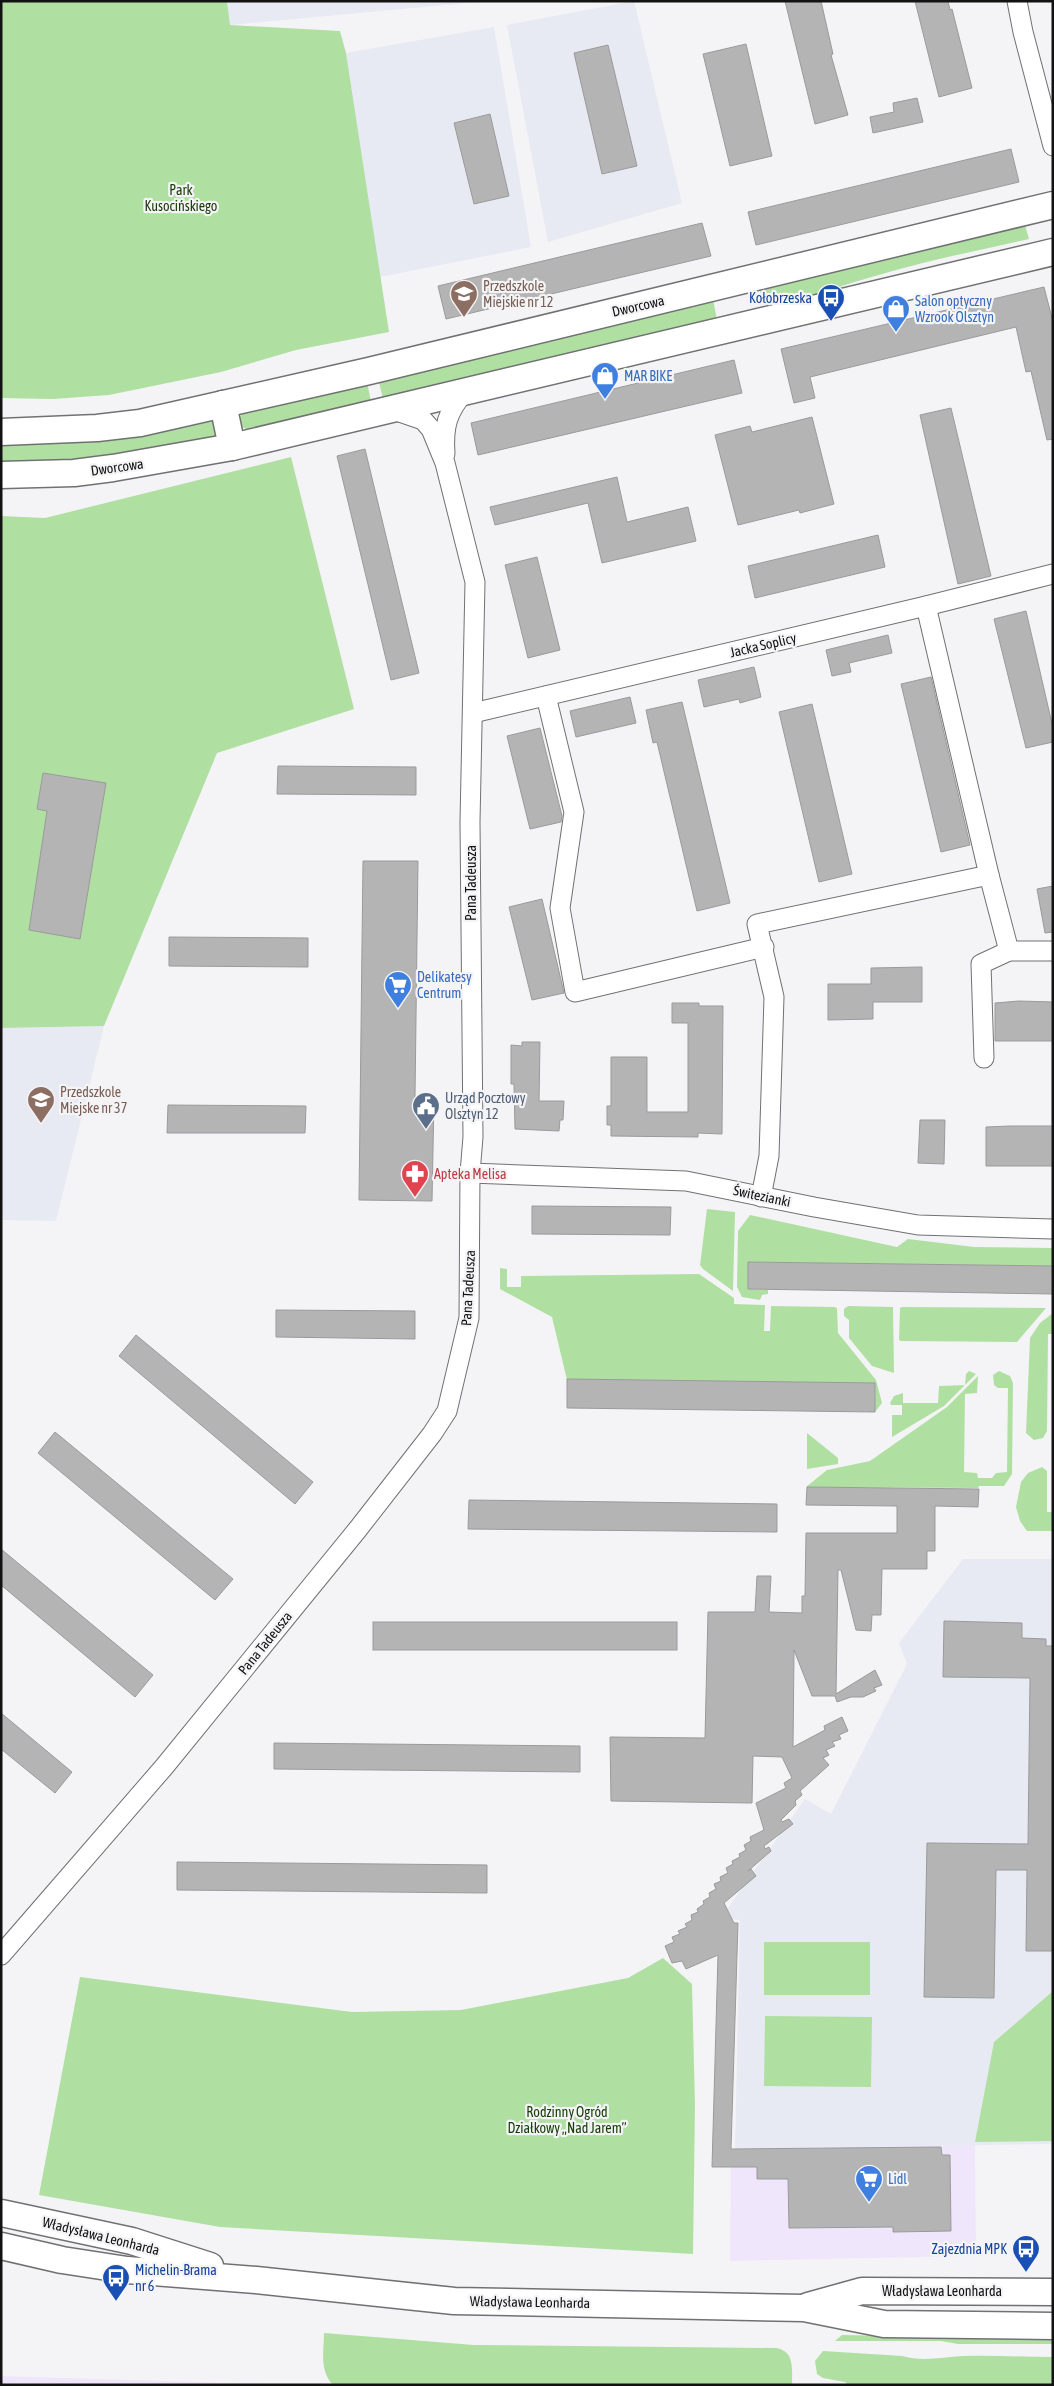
<svg xmlns="http://www.w3.org/2000/svg" width="1054" height="2386" font-family="'Asap Condensed',sans-serif">
<rect width="100%" height="100%" fill="#f4f4f6"/>
<g fill="#f0e6fb">
<polygon points="975,2145 976,2256 730,2261 731,2149"/>
<polygon points="1,2376 301,2385 1,2385"/>
</g>
<g fill="#e7eaf3">
<polygon points="227,1 488,1 230,25"/>
<polygon points="634,1 682,203 548,242 507,25"/>
<polygon points="494,27 531,247 380,277 346,53"/>
<polygon points="104,1026 56,1221 1,1220 1,1028"/>
<polygon points="963,1559 1053,1559 1053,2144 735,2149 740,1920 721,1918 805,1799 831,1814 907,1664 899,1643"/>
</g>
<g fill="#b0dfa2">
<polygon points="1,1 227,1 230,25 340,31 346,53 389,332 296,350 221,372 109,395 53,399 1,398"/>
<path d="M 1025,225 L 1029,239 C 960,254 889,269 822,293 C 805,299 780,310 763,305 L 760,290 L 769,285 Z"/>
<polygon points="713,299 717,320 383,399 378,378"/>
<polygon points="367,381 371,402 248,430 240,426 239,418 243,413"/>
<polygon points="211,420 215,421 219,433 213,440 75,462 1,464 1,444"/>
<polygon points="291,457 354,709 217,753 104,1026 1,1028 1,516 45,518"/>
<polygon points="707,1209 735,1212 733,1291 703,1269 700,1265"/>
<polygon points="750,1215 897,1247 908,1239 974,1247 1053,1248 1053,1266 748,1262 748,1289 768,1290 768,1294 762,1295 760,1300 742,1297 737,1287 738,1231"/>
<polygon points="500,1268 507,1269 507,1287 521,1287 521,1276 699,1274 734,1298 734,1304 765,1305 764,1331 770,1331 771,1306 834,1307 837,1308 838,1333 876,1380 882,1403 875,1412 875,1383 567,1380 552,1317 500,1289"/>
<polygon points="848,1306 893,1307 894,1373 872,1366 849,1338 849,1320 844,1316 844,1309"/>
<polygon points="902,1307 1046,1308 1017,1342 901,1341 899,1340 900,1308"/>
<polygon points="1053,1313 1053,1334 1048,1334 1047,1431 1043,1438 1034,1440 1026,1433 1030,1338 1040,1323"/>
<polygon points="969,1371 976,1374 944,1406 892,1437 892,1415 902,1415 902,1405 891,1405 890,1403 894,1396 903,1393 903,1403 938,1403 939,1386 965,1385 966,1374"/>
<polygon points="999,1371 1010,1376 1013,1383 1012,1474 1004,1486 979,1486 978,1488 806,1487 827,1470 870,1461 947,1407 978,1376 977,1393 965,1394 964,1472 977,1473 978,1478 992,1478 996,1473 1007,1472 1008,1388 998,1388 994,1385 993,1375"/>
<polygon points="807,1433 838,1458 838,1464 807,1469"/>
<polygon points="1042,1467 1047,1471 1047,1512 1053,1512 1053,1531 1027,1531 1020,1521 1016,1507 1021,1482 1028,1473"/>
<rect x="764" y="1942" width="106" height="53"/>
<polygon points="663,1958 692,1984 695,2105 693,2254 220,2227 39,2195 80,1977 352,2012 461,2010 628,1978"/>
<polygon points="1053,1991 1053,2141 975,2142 994,2042"/>
<polygon points="765,2016 872,2017 871,2087 764,2086"/>
<path d="M 324,2333 L 474,2345 L 776,2348 C 795,2351 792,2369 792,2385 L 333,2385 C 319,2370 324,2351 324,2333 Z"/>
<polygon points="842,2335 1053,2339 1053,2344 958,2344 941,2341 835,2341"/>
<path d="M 823,2351 L 902,2356 C 923,2362 942,2357 963,2356 C 993,2355 1023,2357 1053,2357 L 1053,2385 L 848,2385 L 845,2382 L 823,2378 L 817,2374 L 815,2361 Z"/>
</g>
<g fill="#b5b4b5" stroke="#9b9a9b">
<polygon points="785,1 821,1 833,54 831,55 848,115 815,124"/>
<polygon points="915,1 948,1 950,10 952,9 972,88 939,97"/>
<polygon points="746,44 772,156 730,166 703,54"/>
<polygon points="608,45 637,166 602,174 574,53"/>
<polygon points="917,98 923,122 873,133 870,117 894,112 893,103"/>
<polygon points="490,114 509,196 474,204 454,123"/>
<polygon points="1011,149 1019,182 756,245 748,212"/>
<polygon points="702,223 711,256 446,319 438,286"/>
<polygon points="1044,287 1053,322 1053,439 1047,440 1031,371 1026,372 1016,327 810,377 815,398 794,403 781,349"/>
<polygon points="734,360 742,393 478,455 471,423"/>
<polygon points="951,408 991,576 958,584 920,415"/>
<polygon points="812,417 834,504 800,513 799,510 738,525 715,435 750,426 752,432"/>
<polygon points="365,449 419,673 391,680 337,456"/>
<polygon points="617,477 627,522 688,507 696,541 602,563 588,503 495,525 490,507"/>
<polygon points="878,535 885,567 755,598 748,566"/>
<polygon points="537,557 560,650 528,658 505,565"/>
<polygon points="1026,611 1053,728 1053,742 1026,748 994,619"/>
<polygon points="888,635 892,653 849,663 851,672 832,676 826,650"/>
<polygon points="754,667 761,697 740,703 739,699 704,707 698,680"/>
<polygon points="931,677 970,845 941,852 901,684"/>
<polygon points="630,697 636,723 576,737 570,711"/>
<polygon points="682,702 730,903 697,911 657,742 653,743 646,710"/>
<polygon points="812,704 852,874 819,882 779,712"/>
<polygon points="540,728 562,816 561,822 530,829 507,736"/>
<polygon points="278,766 416,767 416,795 277,794"/>
<polygon points="43,773 106,783 80,939 29,930 47,811 37,809"/>
<polygon points="363,861 418,861 415,1097 434,1097 432,1201 359,1200"/>
<polygon points="1053,886 1053,932 1045,933 1037,889"/>
<polygon points="542,899 564,993 532,1000 509,907"/>
<polygon points="169,937 308,938 308,967 169,966"/>
<polygon points="922,967 922,1002 873,1002 873,1019 828,1020 828,984 871,984 871,968"/>
<polygon points="1019,1001 1053,1002 1053,1041 995,1041 995,1003"/>
<polygon points="672,1003 699,1003 699,1006 723,1006 722,1134 698,1133 698,1137 611,1136 611,1125 607,1125 607,1106 611,1106 611,1057 647,1057 647,1112 688,1112 688,1023 672,1023"/>
<polygon points="522,1042 540,1042 539,1101 564,1101 563,1120 560,1120 559,1131 515,1129 514,1084 511,1084 511,1045 522,1046"/>
<polygon points="168,1105 306,1106 305,1133 167,1133"/>
<polygon points="920,1120 945,1120 944,1164 918,1163"/>
<polygon points="1010,1126 1053,1126 1053,1166 986,1166 986,1127"/>
<polygon points="532,1206 671,1207 670,1235 532,1234"/>
<polygon points="748,1262 1053,1266 1053,1294 748,1289"/>
<polygon points="276,1310 415,1311 415,1339 276,1337"/>
<polygon points="136,1335 313,1482 295,1504 119,1356"/>
<polygon points="567,1379 875,1383 875,1412 567,1408"/>
<polygon points="55,1432 233,1579 215,1600 38,1453"/>
<polygon points="807,1487 979,1489 978,1507 935,1506 935,1551 927,1551 927,1569 882,1569 881,1615 872,1615 871,1631 856,1630 841,1570 838,1570 836,1694 875,1670 882,1685 874,1688 876,1691 863,1697 851,1697 837,1702 835,1696 812,1696 794,1650 793,1747 825,1730 824,1726 842,1717 848,1731 839,1735 841,1739 832,1742 835,1746 826,1750 829,1755 823,1758 829,1765 800,1791 802,1795 795,1801 796,1805 781,1820 782,1822 789,1819 793,1824 764,1846 765,1849 769,1847 771,1851 748,1871 751,1869 756,1876 724,1903 734,1923 738,1923 731,2149 941,2147 942,2155 950,2155 951,2231 893,2232 893,2227 789,2228 788,2179 757,2179 757,2167 712,2167 718,1955 686,1969 682,1961 672,1963 665,1946 674,1942 672,1937 680,1934 678,1931 687,1927 685,1924 692,1920 691,1915 698,1912 697,1909 704,1904 703,1901 710,1897 709,1893 716,1889 714,1884 721,1881 720,1877 728,1873 726,1868 733,1864 732,1861 740,1857 739,1854 746,1850 744,1845 751,1841 750,1837 764,1830 756,1803 786,1788 784,1783 792,1778 782,1757 753,1756 752,1803 611,1801 610,1737 705,1738 708,1612 755,1612 757,1576 771,1576 769,1612 802,1613 802,1596 805,1596 806,1533 897,1533 897,1506 806,1505"/>
<polygon points="469,1500 777,1504 777,1532 468,1529"/>
<polygon points="1,1549 153,1675 135,1697 1,1585"/>
<polygon points="944,1621 1022,1623 1022,1638 1046,1639 1046,1646 1053,1646 1053,1951 1026,1951 1027,1870 996,1870 994,1998 924,1997 927,1843 1028,1844 1030,1678 943,1677"/>
<rect x="373" y="1622" width="304" height="28"/>
<polygon points="1,1713 72,1772 55,1793 1,1749"/>
<polygon points="274,1743 580,1746 580,1772 274,1769"/>
<polygon points="177,1862 487,1865 487,1893 177,1890"/>
</g>
<g fill="none" stroke-linecap="round" stroke-linejoin="round">
<defs>
<g id="street">
<polyline points="1017,1 1023,32 1053,146"/>
<path d="M 445,454 C 443,427 447,412 465,391"/>
<polyline points="546,696 574,812 560,908 575,992 764,947"/>
<polyline points="473,713 926,606 1053,574"/>
<polyline points="989,875 1009,951"/>
<polyline points="984,1058 981,964 1009,951 1053,951"/>
<polyline points="470,1173 686,1181 814,1207 918,1225 1053,1229"/>
<polyline points="761,1197 769,1156 774,997 757,924 989,875 926,606"/>
<polyline points="1,1955 164,1767 358,1529 432,1434 447,1411 469,1318 470,1173 473,1137 470,822 475,582 445,463 431,429 423,420 391,409"/>
</g>
<g id="secondary">
<polyline points="223,404 232,447"/>
<polyline points="1,432 97,428 140,423 369,371 1053,205"/>
<polyline points="1,475 74,473 113,468 232,447 1053,252"/>
<polyline points="1,2213 132,2241 210,2266"/>
<polyline points="1,2246 62,2260 127,2270 256,2280 454,2301 804,2308 884,2324 1053,2326"/>
<polyline points="808,2306 862,2291 1053,2292"/>
</g>
</defs>
<use href="#street" stroke="#707172" stroke-width="21"/>
<use href="#secondary" stroke="#707172" stroke-width="29"/>
<use href="#street" stroke="#fff" stroke-width="19"/>
<use href="#secondary" stroke="#fff" stroke-width="26"/>
</g>
<defs>
<symbol id="school-pin" viewBox="-11 -11 22 30"><path d="M0 17L-7.5 6A9.5 9.5 0 1 1 7.5 6Z" fill="#8d6e63" stroke="#f4f4f6"/><path d="M0-5L7-2L0 1L-7-2ZM-4 1L0 2.5L4 1V4Q0 6-4 4Z" fill="#fff"/></symbol>
<symbol id="bus-pin" viewBox="-11 -11 22 30"><path d="M0 17L-7.5 6A9.5 9.5 0 1 1 7.5 6Z" fill="#1a4fb4" stroke="#f4f4f6"/><path d="M-5-6H5V4H4V6H2V4H-2V6H-4V4H-5ZM-3.5-4V0h7V-4ZM-3.5 1.2v1.5H-2V1.2ZM2 1.2v1.5H3.5V1.2Z" fill="#fff"/></symbol>
<symbol id="shop-pin" viewBox="-11 -11 22 30"><path d="M0 17L-7.5 6A9.5 9.5 0 1 1 7.5 6Z" fill="#3f7fe0" stroke="#f4f4f6"/><path d="M-5-2.5h2.3a2.7 3.5 0 0 1 5.4 0H5L5.5 6h-11ZM-1.5-2.5h3a1.5 2.3 0 0 0-3 0Z" fill="#fff"/></symbol>
<symbol id="supermarket-pin" viewBox="-11 -11 22 30"><path d="M0 17L-7.5 6A9.5 9.5 0 1 1 7.5 6Z" fill="#3f7fe0" stroke="#f4f4f6"/><path d="M-6-5.5h2.5l.6 2H6L4.5 2H-2.5L-4.4-4H-6ZM-1.5 3.2a1.3 1.3 0 1 0 .1 0ZM3 3.2a1.3 1.3 0 1 0 .1 0Z" fill="#fff"/></symbol>
<symbol id="civic-pin" viewBox="-11 -11 22 30"><path d="M0 17L-7.5 6A9.5 9.5 0 1 1 7.5 6Z" fill="#5c6f8a" stroke="#f4f4f6"/><path d="M-.6-6.5H3V-4.5H.6V-3L4-1V1h2V6H-6V1h2V-1L-.6-3ZM-1.2 2.5V6h2.4V2.5Z" fill="#fff"/></symbol>
<symbol id="pharmacy-pin" viewBox="-11 -11 22 30"><path d="M0 17L-7.5 6A9.5 9.5 0 1 1 7.5 6Z" fill="#e0444e" stroke="#f4f4f6"/><path d="M-2-6h4v4h4v4h-4v4h-4v-4h-4v-4h4Z" fill="#fff"/></symbol>
</defs>
<g fill-rule="evenodd">
<use href="#school-pin" x="448" y="278" width="32" height="43"/>
<use href="#bus-pin" x="815" y="282" width="32" height="43"/>
<use href="#shop-pin" x="880" y="293" width="32" height="43"/>
<use href="#shop-pin" x="589" y="360" width="32" height="43"/>
<use href="#supermarket-pin" x="382" y="969" width="32" height="43"/>
<use href="#school-pin" x="25" y="1084" width="32" height="43"/>
<use href="#civic-pin" x="410" y="1090" width="32" height="43"/>
<use href="#pharmacy-pin" x="399" y="1158" width="32" height="43"/>
<use href="#supermarket-pin" x="853" y="2163" width="32" height="43"/>
<use href="#bus-pin" x="1010" y="2233" width="32" height="43"/>
<use href="#bus-pin" x="100" y="2262" width="32" height="43"/>
</g>
<g text-anchor="middle" dominant-baseline="central" stroke-width="4.5" stroke-linejoin="round" paint-order="stroke">
<g font-size="14" fill="#163b07" stroke="#f4f4f6">
<text x="181" y="190">Park<tspan x="181" dy="16">Kusocińskiego</tspan></text>
<text x="567" y="2112">Rodzinny Ogród<tspan x="567" dy="16">Działkowy „Nad Jarem”</tspan></text>
</g>
<g font-size="14" fill="#785e54" stroke="#f4f4f6" text-anchor="start">
<text x="483" y="286">Przedszkole<tspan x="483" dy="16">Miejskie nr 12</tspan></text>
<text x="60" y="1092">Przedszkole<tspan x="60" dy="16">Miejske nr 37</tspan></text>
</g>
<g font-size="14" fill="#164399" stroke="#f4f4f6" text-anchor="end">
<text x="812" y="298">Kołobrzeska</text>
<text x="1007" y="2249">Zajezdnia MPK</text>
<text x="135" y="2270" text-anchor="start">Michelin-Brama<tspan x="135" dy="16">nr 6</tspan></text>
</g>
<g font-size="14" fill="#366cbe" stroke="#f4f4f6" text-anchor="start">
<text x="915" y="301">Salon optyczny<tspan x="915" dy="16">Wzrook Olsztyn</tspan></text>
<text x="624" y="376">MAR BIKE</text>
<text x="417" y="977">Delikatesy<tspan x="417" dy="16">Centrum</tspan></text>
<text x="888" y="2179">Lidl</text>
</g>
<g font-size="14" fill="#121212" stroke="#f4f4f6">
<text transform="translate(638 306) rotate(-13)">Dworcowa</text>
<text transform="translate(117 467) rotate(-8)">Dworcowa</text>
<text transform="translate(763 645) rotate(-13)">Jacka Soplicy</text>
<text transform="translate(471 883) rotate(-90)">Pana Tadeusza</text>
<text transform="translate(762 1196) rotate(12)">Świtezianki</text>
<text transform="translate(468 1288) rotate(-87)">Pana Tadeusza</text>
<text transform="translate(265 1643) rotate(-51)">Pana Tadeusza</text>
<text transform="translate(101 2236) rotate(14)">Władysława Leonharda</text>
<text x="942" y="2291">Władysława Leonharda</text>
<text transform="translate(530 2302) rotate(1)">Władysława Leonharda</text>
</g>
<g font-size="14" fill="#4e5e75" stroke="#f4f4f6" text-anchor="start">
<text x="445" y="1098">Urząd Pocztowy<tspan x="445" dy="16">Olsztyn 12</tspan></text>
</g>
<g font-size="14" fill="#be3a42" stroke="#f4f4f6" text-anchor="start">
<text x="434" y="1174">Apteka Melisa</text>
</g>
</g>
<rect width="1054" height="2386" fill="none" stroke="#121212" stroke-width="5"/>
</svg>
